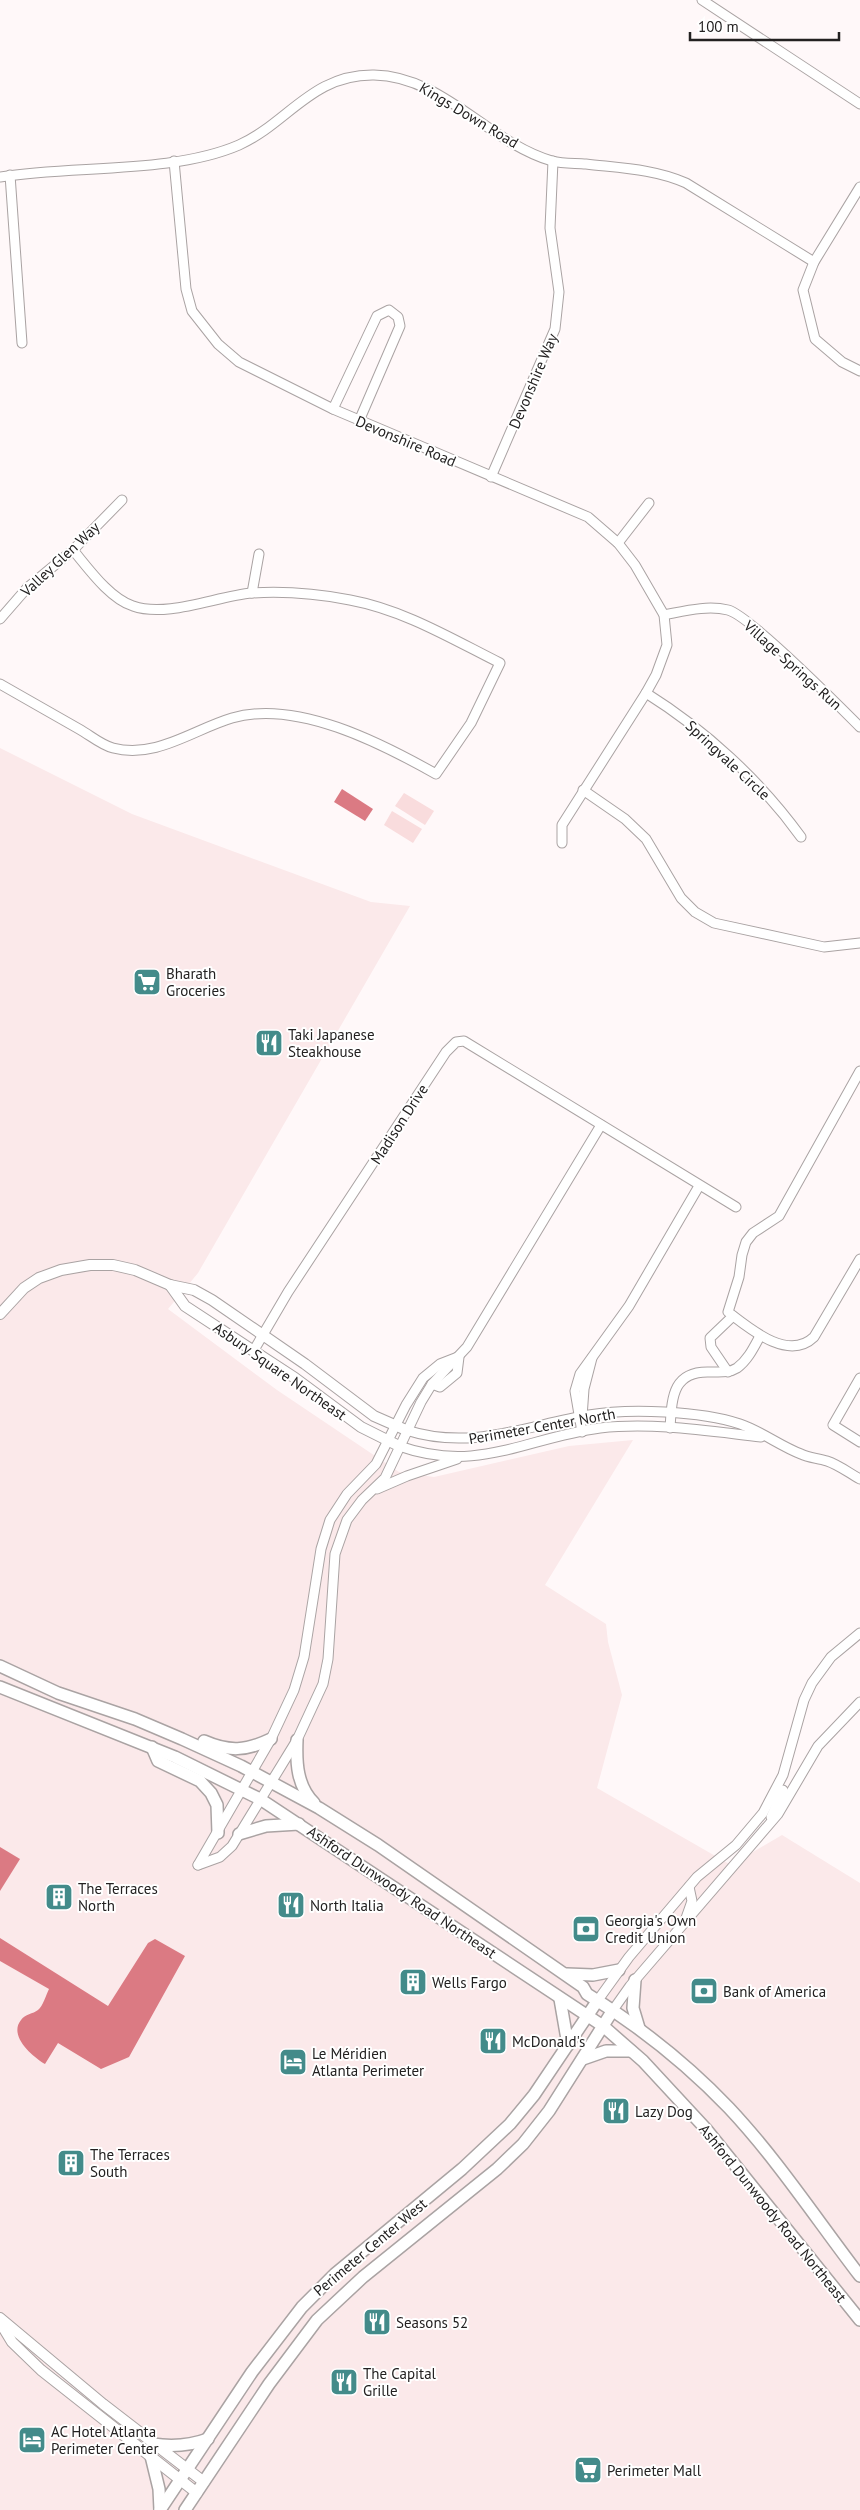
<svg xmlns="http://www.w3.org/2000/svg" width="860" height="2510" font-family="'PT Sans',sans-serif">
<rect width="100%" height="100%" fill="#fff8f9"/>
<polygon fill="#fbe9ea" points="0,748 132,814 371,902 410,906 198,1273 168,1309 277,1390 399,1472 434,1477 569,1446 633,1440 545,1585 606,1624 608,1642 622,1695 597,1788 731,1865 782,1835 860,1883 860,2510 0,2510"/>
<g fill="#f9dcdd">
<polygon points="404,793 434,811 425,825 395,806"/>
<polygon points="392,811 422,829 413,843 384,825"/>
</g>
<g fill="#db7a83">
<polygon points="342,789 373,809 365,821 334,802"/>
<polygon points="0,1847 20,1859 0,1891"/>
<path d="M 0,1938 L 108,2006 L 148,1943 L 155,1939 L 185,1956 L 129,2057 L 101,2069 L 58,2043 L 45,2064 C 33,2057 8,2036 21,2020 C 25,2014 33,2014 38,2010 C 43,2006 46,1995 49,1989 L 0,1961 Z"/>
</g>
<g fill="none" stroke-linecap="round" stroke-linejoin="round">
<defs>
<g id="minor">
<polyline points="702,0 860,104"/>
<polyline points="174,161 186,289 192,311 218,344 239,362 333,409 588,517 618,543 635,565 664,615 667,645 656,675 646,693 562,825 562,843"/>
<polyline points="10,175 22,343"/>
<path d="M 0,177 C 73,165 172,174 239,145 C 288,123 312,74 374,75 C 443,76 489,143 552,161 C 563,164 576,163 586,164 C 620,168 655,169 686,183 L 814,262"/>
<polyline points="860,187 814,262 803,290 815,339 842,362 860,371"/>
<polyline points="333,409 377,316 389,310 398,317 400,326 359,421"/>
<polyline points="491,477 555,329 559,292 550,228 553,161"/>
<polyline points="618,543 649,503"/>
<polyline points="252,593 259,554"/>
<path d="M 664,615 C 685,611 707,605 728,610 C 749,615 839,706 860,727"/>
<polyline points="0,619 27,588 73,550 122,500"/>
<path d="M 0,684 C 26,699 53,714 79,729 C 90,735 101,745 113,748 C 156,759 192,730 232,718 C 296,699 381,743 436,774 L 471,723 L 500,663 C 452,639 404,610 350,600 C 319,594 284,591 252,593 C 217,596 167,618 133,606 C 110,599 88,568 73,550"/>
<path d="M 646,693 C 705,730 760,780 801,837"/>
<polyline points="583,790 625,819 646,839 681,898 695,912 714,923 824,947 860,943"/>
<path d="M 860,1071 L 779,1216 L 753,1233 L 746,1242 L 742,1255 L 739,1277 L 728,1312 C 749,1328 788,1362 814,1337 L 860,1259"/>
<polyline points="254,1350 288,1292 446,1052 456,1042 464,1041 736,1207"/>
<polyline points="728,1372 711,1347 710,1338 733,1316"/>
<polyline points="860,1378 833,1425 860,1442"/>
<polyline points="432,1384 440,1387 457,1373 459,1357"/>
<polyline points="582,1417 584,1389 592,1358"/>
<path d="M 670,1428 C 672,1398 672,1370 711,1372 C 721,1372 729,1373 737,1368 C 748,1360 754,1347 760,1336"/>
<path d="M 406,1430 C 471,1451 525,1426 589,1415 C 629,1408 701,1411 740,1424 C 761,1431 780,1446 801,1454 C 809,1458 818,1458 827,1461 C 839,1465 849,1473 860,1479"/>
<polyline points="582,1432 575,1391 580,1374 629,1306 699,1186"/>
<path d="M 399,1446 C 478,1474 525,1438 600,1428 C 653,1422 708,1431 761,1437"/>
<polyline points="377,1489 407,1476 457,1459"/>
<polyline points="771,1817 783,1790"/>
<polyline points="198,1865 220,1857 232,1846 297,1740 323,1684 328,1659 335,1554 347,1520 362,1500 385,1478 421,1402 432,1384 467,1347 601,1125"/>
<polyline points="198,1865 271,1739 294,1690 304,1657 321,1549 330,1520 347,1494 376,1464 406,1405 423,1378 440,1364 458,1357"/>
<polyline points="686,1918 692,1901 689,1887"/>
<polyline points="598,2000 629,1957 697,1877 736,1845 763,1813 783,1775 804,1700 812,1683 831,1657 860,1633"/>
<polyline points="613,2010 630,1986 778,1814 818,1746 860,1702"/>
</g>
<g id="tertiary">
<polyline points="170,1285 185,1306 295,1378 361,1427 399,1446"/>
<polyline points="0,1314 24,1288 39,1278 61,1270 90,1265 113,1265 135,1270 170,1285 194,1290 212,1300 305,1364 374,1416 406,1430"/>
<polyline points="0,2318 103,2404 204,2482"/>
<polyline points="0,2322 12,2342 41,2370 197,2493"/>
</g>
<g id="secondary">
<path d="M 0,1666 L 58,1693 L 135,1719 L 182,1739 L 241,1766 L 319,1808 L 378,1845 L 583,1987 L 587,1994 C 639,2026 686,2063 729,2108 C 777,2159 817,2220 860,2276"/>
<polyline points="0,1687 175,1757 260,1799 603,2026 643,2061 706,2129 860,2320"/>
<path d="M 297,1740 C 296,1763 297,1786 314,1803"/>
<path d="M 204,1741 C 229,1752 246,1751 271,1739"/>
<polyline points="152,1747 158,1761 200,1781 211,1793 217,1805 218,1833"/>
<polyline points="239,1834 266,1826 299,1824"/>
<polyline points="567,1974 593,1975 619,1970"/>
<polyline points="635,1980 633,2008 639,2028"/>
<polyline points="560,1999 568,2045"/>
<polyline points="583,2059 606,2051 631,2051"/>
<path d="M 153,2444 C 173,2447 189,2446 208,2439"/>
<polyline points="151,2456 159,2489 160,2510"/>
<polyline points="160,2510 252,2372 302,2307 335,2274 462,2169 510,2124 534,2095 598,2000"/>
<polyline points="185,2510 269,2384 317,2320 363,2277 497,2169 523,2144 549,2111 613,2010"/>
</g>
</defs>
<use href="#minor" stroke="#aaa3a3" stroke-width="11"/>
<use href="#tertiary" stroke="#aaa3a3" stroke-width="12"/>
<use href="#secondary" stroke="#aaa3a3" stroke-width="14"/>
<use href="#minor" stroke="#fff" stroke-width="9"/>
<use href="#tertiary" stroke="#fff" stroke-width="10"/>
<use href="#secondary" stroke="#fff" stroke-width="11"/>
</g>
<defs>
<symbol id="supermarket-square" viewBox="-11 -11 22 22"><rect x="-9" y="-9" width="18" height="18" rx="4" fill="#438b8a" stroke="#fff"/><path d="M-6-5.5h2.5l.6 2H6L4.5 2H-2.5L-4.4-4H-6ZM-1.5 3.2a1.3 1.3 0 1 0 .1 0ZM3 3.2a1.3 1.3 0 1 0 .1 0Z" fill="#fff"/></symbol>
<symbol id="restaurant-square" viewBox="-11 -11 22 22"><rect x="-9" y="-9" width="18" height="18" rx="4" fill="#438b8a" stroke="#fff"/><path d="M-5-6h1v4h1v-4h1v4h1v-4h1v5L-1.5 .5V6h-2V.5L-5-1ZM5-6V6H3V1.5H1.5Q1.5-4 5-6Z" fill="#fff"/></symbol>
<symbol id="building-square" viewBox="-11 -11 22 22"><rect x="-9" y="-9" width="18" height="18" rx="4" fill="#438b8a" stroke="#fff"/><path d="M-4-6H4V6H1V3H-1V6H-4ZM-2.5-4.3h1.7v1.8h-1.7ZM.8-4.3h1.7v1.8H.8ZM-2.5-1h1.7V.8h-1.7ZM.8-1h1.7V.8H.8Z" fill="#fff"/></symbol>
<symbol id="bank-square" viewBox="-11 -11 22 22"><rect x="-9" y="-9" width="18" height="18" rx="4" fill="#438b8a" stroke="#fff"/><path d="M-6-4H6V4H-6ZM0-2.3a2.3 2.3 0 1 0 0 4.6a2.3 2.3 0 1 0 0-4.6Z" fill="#fff"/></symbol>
<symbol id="hotel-square" viewBox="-11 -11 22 22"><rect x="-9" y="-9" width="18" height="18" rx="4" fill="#438b8a" stroke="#fff"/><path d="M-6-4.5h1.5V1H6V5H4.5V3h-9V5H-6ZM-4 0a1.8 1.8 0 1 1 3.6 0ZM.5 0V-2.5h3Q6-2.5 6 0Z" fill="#fff"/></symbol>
</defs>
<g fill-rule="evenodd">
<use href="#supermarket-square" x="131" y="966" width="32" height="32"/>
<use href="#restaurant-square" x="253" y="1027" width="32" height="32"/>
<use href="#building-square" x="43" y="1881" width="32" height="32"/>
<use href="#restaurant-square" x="275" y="1889" width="32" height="32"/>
<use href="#bank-square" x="570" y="1913" width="32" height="32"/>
<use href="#building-square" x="397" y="1966" width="32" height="32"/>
<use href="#bank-square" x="688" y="1975" width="32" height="32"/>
<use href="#restaurant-square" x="477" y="2025" width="32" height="32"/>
<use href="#hotel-square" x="277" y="2046" width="32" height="32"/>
<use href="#restaurant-square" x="600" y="2095" width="32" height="32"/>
<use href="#building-square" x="55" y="2147" width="32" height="32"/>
<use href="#restaurant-square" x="361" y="2306" width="32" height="32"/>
<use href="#restaurant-square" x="328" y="2366" width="32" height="32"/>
<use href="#hotel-square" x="16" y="2424" width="32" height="32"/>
<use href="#supermarket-square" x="572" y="2454" width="32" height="32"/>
</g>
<g text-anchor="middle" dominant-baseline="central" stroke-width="4" stroke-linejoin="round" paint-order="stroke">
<g font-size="15" fill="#232121" stroke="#fff">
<text transform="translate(469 115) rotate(31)">Kings Down Road</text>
<text transform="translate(533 381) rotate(-67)">Devonshire Way</text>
<text transform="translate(406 441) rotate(23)">Devonshire Road</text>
<text transform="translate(60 559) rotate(-43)">Valley Glen Way</text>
<text transform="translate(793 665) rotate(42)">Village Springs Run</text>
<text transform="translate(728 760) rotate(43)">Springvale Circle</text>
<text transform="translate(399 1124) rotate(-57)">Madison Drive</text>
<text transform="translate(280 1371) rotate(35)">Asbury Square Northeast</text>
<text transform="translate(542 1426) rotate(-10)">Perimeter Center North</text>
<text transform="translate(402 1892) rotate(34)">Ashford Dunwoody Road Northeast</text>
<text transform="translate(773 2213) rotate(51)">Ashford Dunwoody Road Northeast</text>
<text transform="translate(370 2247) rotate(-40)">Perimeter Center West</text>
</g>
<g font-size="15" fill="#232121" stroke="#fff" text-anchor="start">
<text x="166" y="973">Bharath<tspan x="166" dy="17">Groceries</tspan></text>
<text x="288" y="1034">Taki Japanese<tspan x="288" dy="17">Steakhouse</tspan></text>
<text x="78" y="1888">The Terraces<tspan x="78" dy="17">North</tspan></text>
<text x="310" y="1905">North Italia</text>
<text x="605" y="1920">Georgia's Own<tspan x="605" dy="17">Credit Union</tspan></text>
<text x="432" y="1982">Wells Fargo</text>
<text x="723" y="1991">Bank of America</text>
<text x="512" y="2041">McDonald's</text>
<text x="312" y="2053">Le Méridien<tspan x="312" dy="17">Atlanta Perimeter</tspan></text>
<text x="635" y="2111">Lazy Dog</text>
<text x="90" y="2154">The Terraces<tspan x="90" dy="17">South</tspan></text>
<text x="396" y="2322">Seasons 52</text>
<text x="363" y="2373">The Capital<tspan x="363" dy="17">Grille</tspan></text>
<text x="51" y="2431">AC Hotel Atlanta<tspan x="51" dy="17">Perimeter Center</tspan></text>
<text x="607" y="2470">Perimeter Mall</text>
</g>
</g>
<path d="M690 32v8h149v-8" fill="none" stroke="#232121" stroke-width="2.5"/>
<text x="698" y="32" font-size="15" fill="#232121" stroke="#ffffff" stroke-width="4" paint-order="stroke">100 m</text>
</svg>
